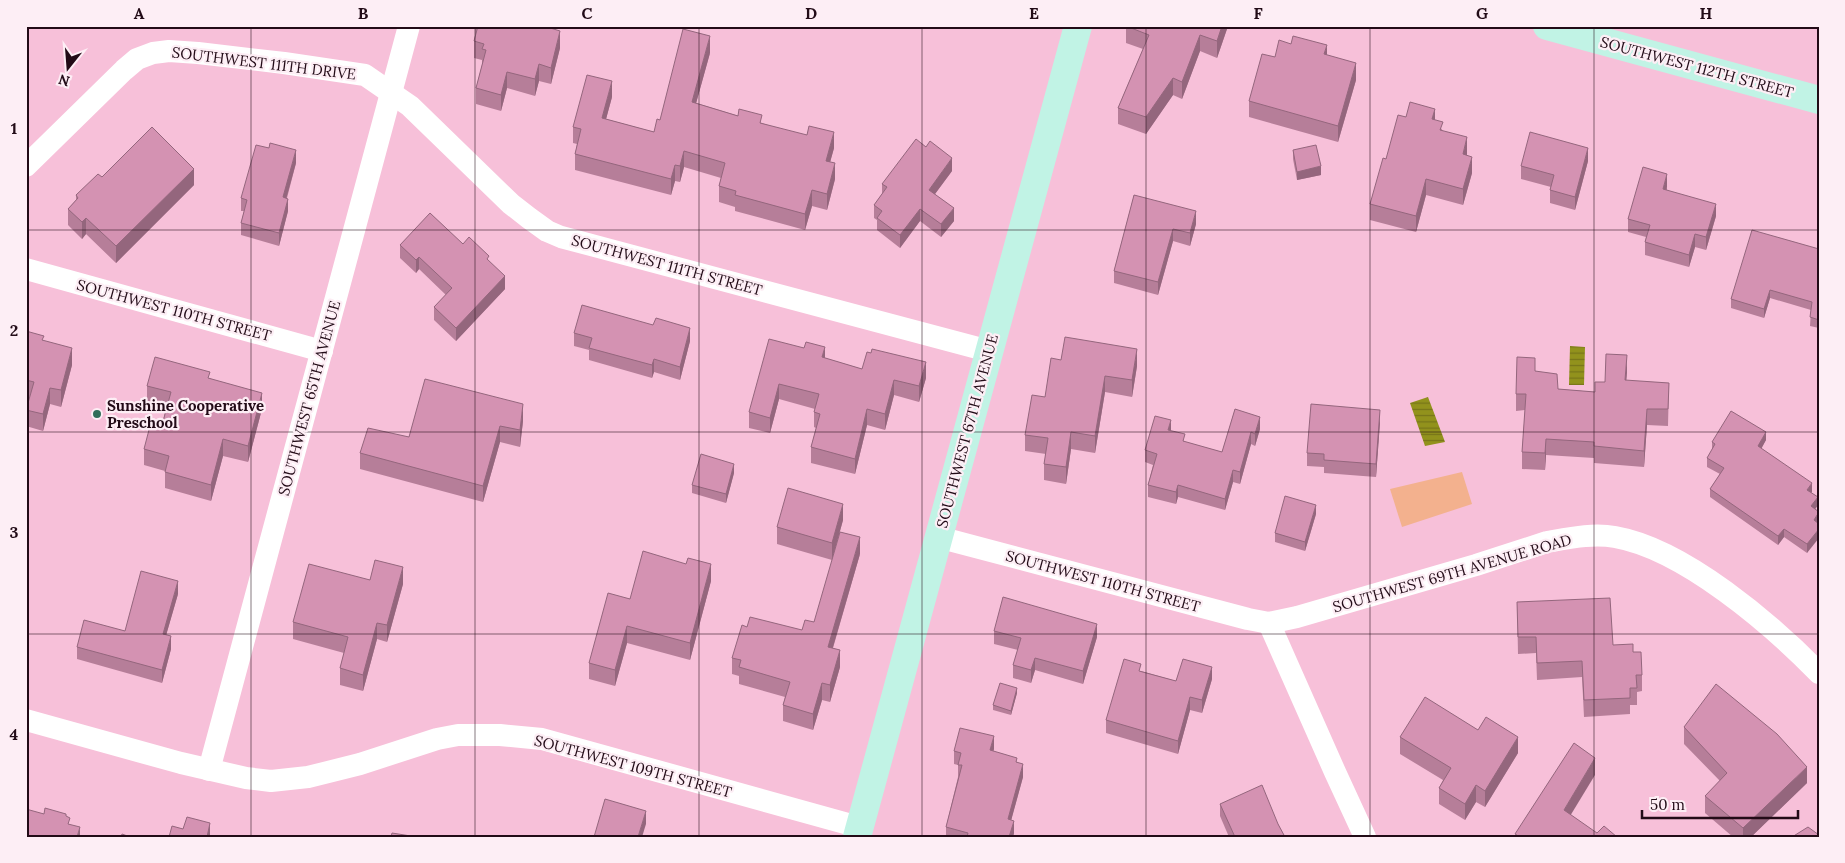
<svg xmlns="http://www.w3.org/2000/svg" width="1845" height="863" font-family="Lora,serif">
<defs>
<pattern id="water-rules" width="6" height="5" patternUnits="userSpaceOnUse" patternTransform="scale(1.25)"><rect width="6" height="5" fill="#92921c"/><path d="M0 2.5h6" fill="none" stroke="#777518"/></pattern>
</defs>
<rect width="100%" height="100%" fill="#f7c0d9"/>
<polygon fill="#f3b18e" points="1462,472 1472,504 1402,527 1390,489"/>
<g fill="url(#water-rules)">
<polygon points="1570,346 1585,347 1584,385 1569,385"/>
<polygon points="1428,397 1445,442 1425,446 1410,403"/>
</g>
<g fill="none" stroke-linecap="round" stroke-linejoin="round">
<g stroke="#fff" stroke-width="22">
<polyline points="26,166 124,70 137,59 153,53 169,51 198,53 284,63 365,75 410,106 511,204 529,218 547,231 561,237 989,351"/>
<polyline points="26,269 322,351"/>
<path d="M 938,537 L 1248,619 L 1269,623 L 1297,617 L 1476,565 L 1547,542 C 1570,538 1593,533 1615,537 C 1684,549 1771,624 1819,673"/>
<polyline points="1269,623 1335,772 1365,837"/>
<polyline points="26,720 181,763 246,778 271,781 308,777 360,764 437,739 458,735 500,735 542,739 859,827"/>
<polyline points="209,770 409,26"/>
</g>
<g stroke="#c1f3e5" stroke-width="28">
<polyline points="1547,26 1819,100"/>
<polyline points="857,837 1078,26"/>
</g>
</g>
<g fill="#b67e99">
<polygon points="475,26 548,26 548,28 560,48 551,84 539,81 535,96 507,88 501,111 476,104 476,88 482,65 482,60 474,58 474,41 475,36"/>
<polygon points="1126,26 1228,26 1217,58 1200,51 1182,99 1173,95 1146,134 1118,124 1118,108 1143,49 1126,43"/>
<polygon points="710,53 696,103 762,123 834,148 830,162 835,179 827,210 812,206 805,230 735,211 735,207 719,202 719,186 721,178 684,167 680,182 675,181 671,195 575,170 575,154 577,144 573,143 573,127 612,97 606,119 654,132 660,120"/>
<polygon points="1327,55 1356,80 1338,142 1249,117 1249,101"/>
<polygon points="1406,117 1435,120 1443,131 1467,154 1467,156 1472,173 1463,205 1426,195 1416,232 1370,220 1370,204 1386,159"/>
<polygon points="1293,150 1321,175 1297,180 1293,159"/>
<polygon points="1588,161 1575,210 1550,203 1550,190 1551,187 1521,179 1521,166"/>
<polygon points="296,163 287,198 288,211 279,246 241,235 241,223 244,211 241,211 241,198"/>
<polygon points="952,171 935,194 954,221 941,237 920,221 900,248 877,230 877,220 874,218 874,205 882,194 882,184"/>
<polygon points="102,177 194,185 116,263 86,234 82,239 68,225 68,209 76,200 76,195"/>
<polygon points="1667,187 1667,190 1716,216 1706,250 1695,247 1689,267 1645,255 1645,242 1646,237 1628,232 1628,219"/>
<polygon points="1134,195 1196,224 1190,246 1173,241 1158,295 1114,283 1114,271"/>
<polygon points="463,244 489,262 505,289 456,341 434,320 434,307 446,295 419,269 416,273 400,258 400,245"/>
<polygon points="1819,249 1819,328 1810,326 1811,310 1770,298 1764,318 1731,308 1731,299"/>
<polygon points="26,331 44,341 72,365 61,407 50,404 43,431 26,426 26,410 30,397 26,396"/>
<polygon points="574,333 690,341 680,380 654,372 652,378 589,360 589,350 574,346"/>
<polygon points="804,348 825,358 862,369 926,378 919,402 894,395 885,430 867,425 855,474 811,463 811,447 816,428 814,427 814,412 815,409 779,399 770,433 749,428 749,412"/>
<polygon points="1061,360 1137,366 1132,397 1105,392 1095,453 1071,449 1066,484 1044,480 1044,464 1046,454 1025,451 1025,435 1045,397"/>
<polygon points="1535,371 1558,389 1595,392 1605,382 1627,372 1626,381 1669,383 1668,426 1647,425 1644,467 1594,463 1594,458 1546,455 1545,470 1522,469 1522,452 1525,410 1516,411 1516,394"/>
<polygon points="210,378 262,409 248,462 223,456 211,501 165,488 165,471 144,465 144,449 161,429 166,408 147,403 147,386"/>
<polygon points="1235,409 1260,429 1255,446 1251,444 1240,484 1233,482 1225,510 1178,497 1176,504 1148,497 1148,485 1153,465 1145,462 1145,450 1171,431 1185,442 1222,452"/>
<polygon points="523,421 520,447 500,442 483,502 360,469 360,453 409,437"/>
<polygon points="1380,422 1376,477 1324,473 1324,467 1307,466 1307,453"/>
<polygon points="1766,440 1761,448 1812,492 1811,492 1818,505 1815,509 1819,512 1819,521 1807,553 1784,537 1778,545 1710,497 1710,489 1720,474 1707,467 1707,458 1712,450 1712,442"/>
<polygon points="734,473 726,503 692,493 692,485"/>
<polygon points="1316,514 1305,551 1275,542 1275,533"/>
<polygon points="843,520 832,560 777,544 777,527"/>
<polygon points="860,554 833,648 840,667 830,702 822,700 813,730 783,721 783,705 785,697 739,684 739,676 732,674 732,658 802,630 814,622"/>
<polygon points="370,580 403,584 387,642 377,639 363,691 340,685 340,668 344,653 293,639 293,622"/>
<polygon points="711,581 690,660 627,643 615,686 589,679 589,663 630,599"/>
<polygon points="178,594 166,635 171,649 162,683 77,659 77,647 125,631"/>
<polygon points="1517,602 1613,645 1633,652 1642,675 1642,691 1637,692 1637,705 1630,705 1630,714 1584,717 1582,677 1537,680 1536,653 1518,654"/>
<polygon points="994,631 1097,637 1083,684 1035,670 1031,683 1013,678 1013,665 1018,650 994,644"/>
<polygon points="1141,671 1176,681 1212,679 1202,713 1190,710 1178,754 1106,733 1106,720"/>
<polygon points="1017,693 1011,715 993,710 993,705"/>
<polygon points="1684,727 1807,783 1751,837 1733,837 1705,813 1705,796 1720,781 1684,744"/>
<polygon points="1478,730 1518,753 1485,807 1476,802 1465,820 1439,804 1439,788 1443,780 1400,754 1400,737"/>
<polygon points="994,749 993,751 1017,762 1023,777 1011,820 1014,833 1013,837 946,837 946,827 958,777 958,765 954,764 954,751"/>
<polygon points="1220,804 1278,824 1285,837 1229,837 1220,816"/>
</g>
<g fill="#94667d">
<polygon points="1222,26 1228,26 1217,58 1217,41"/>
<polygon points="560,31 560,48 551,84 551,68"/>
<polygon points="1200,35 1200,51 1182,99 1182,82"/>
<polygon points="710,36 710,53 692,118 692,102"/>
<polygon points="1327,45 1327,62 1324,54"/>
<polygon points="1356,63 1356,80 1338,142 1338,126"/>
<polygon points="539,64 539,81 535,96 535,79"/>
<polygon points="507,72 507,88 501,111 501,95"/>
<polygon points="1173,78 1173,95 1146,134 1146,117"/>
<polygon points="612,81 612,97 602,134 602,118"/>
<polygon points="1435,109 1435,126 1432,119"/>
<polygon points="834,132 834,148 826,177 826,161"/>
<polygon points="1467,137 1467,154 1463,171 1463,154"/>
<polygon points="1588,148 1588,161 1575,210 1575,197"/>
<polygon points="296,150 296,163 283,210 283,197"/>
<polygon points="684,151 684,167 680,182 680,166"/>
<polygon points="1472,157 1472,173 1463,205 1463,189"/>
<polygon points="952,158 952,171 929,202 929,190"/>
<polygon points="835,163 835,179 827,210 827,194"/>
<polygon points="675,165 675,181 671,195 671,179"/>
<polygon points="1321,166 1321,175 1297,180 1297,172"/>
<polygon points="194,169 194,185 116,263 116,246"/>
<polygon points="1667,174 1667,187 1663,201 1663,189"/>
<polygon points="1426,179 1426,195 1416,232 1416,216"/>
<polygon points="812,190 812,206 805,230 805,214"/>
<polygon points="288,199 288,211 279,246 279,233"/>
<polygon points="1716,204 1716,216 1706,250 1706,237"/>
<polygon points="954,208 954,221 941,237 941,224"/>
<polygon points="920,209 920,221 900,248 900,235"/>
<polygon points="1196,211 1196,224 1190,246 1190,233"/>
<polygon points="86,218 86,234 82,239 82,222"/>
<polygon points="1173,229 1173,241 1158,295 1158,282"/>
<polygon points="1695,234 1695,247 1689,267 1689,255"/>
<polygon points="419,257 419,269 416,273 416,260"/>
<polygon points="505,276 505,289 456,341 456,328"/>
<polygon points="1770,290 1770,298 1764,318 1764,309"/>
<polygon points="690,328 690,341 680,380 680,367"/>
<polygon points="825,347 825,363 822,357"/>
<polygon points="72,348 72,365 61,407 61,390"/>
<polygon points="1137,349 1137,366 1132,397 1132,380"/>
<polygon points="1627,355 1627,372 1625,397 1625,380"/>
<polygon points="654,359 654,372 652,378 652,365"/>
<polygon points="926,362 926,378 919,402 919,386"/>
<polygon points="1105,376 1105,392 1095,453 1095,436"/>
<polygon points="894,380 894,395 885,430 885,414"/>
<polygon points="779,384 779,399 770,433 770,418"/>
<polygon points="50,388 50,404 43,431 43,414"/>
<polygon points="262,393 262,409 248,462 248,446"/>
<polygon points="523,404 523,421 520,447 520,430"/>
<polygon points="867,409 867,425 855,474 855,459"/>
<polygon points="1647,409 1647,425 1644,467 1644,451"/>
<polygon points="1380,410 1380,422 1376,477 1376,464"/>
<polygon points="1260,417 1260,429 1255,446 1255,434"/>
<polygon points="1171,420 1171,432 1168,430"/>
<polygon points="500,426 500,442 483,502 483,486"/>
<polygon points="1071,432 1071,449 1066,484 1066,467"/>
<polygon points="1251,432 1251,444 1240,484 1240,472"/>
<polygon points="1766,432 1766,440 1758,455 1758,446"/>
<polygon points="223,439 223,456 211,501 211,485"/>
<polygon points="1546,439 1546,455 1545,470 1545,453"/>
<polygon points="734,464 734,473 726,503 726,494"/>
<polygon points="1233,470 1233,482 1225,510 1225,499"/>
<polygon points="1812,483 1812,492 1807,498 1807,490"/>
<polygon points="1178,485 1178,497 1176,504 1176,492"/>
<polygon points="1818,497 1818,505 1811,515 1811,506"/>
<polygon points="843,504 843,520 832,560 832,543"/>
<polygon points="1316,505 1316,514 1305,551 1305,542"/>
<polygon points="1819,513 1819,521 1814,529 1814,520"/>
<polygon points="1784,529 1784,537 1778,545 1778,536"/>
<polygon points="1819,529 1819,538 1807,553 1807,544"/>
<polygon points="860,537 860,554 828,664 828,647"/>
<polygon points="711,564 711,581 690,660 690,643"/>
<polygon points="403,567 403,584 387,642 387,625"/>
<polygon points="178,581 178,594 163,646 163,634"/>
<polygon points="377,623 377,639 363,691 363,675"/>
<polygon points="1097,624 1097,637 1083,684 1083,671"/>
<polygon points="627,626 627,643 615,686 615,670"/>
<polygon points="171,636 171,649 162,683 162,670"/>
<polygon points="840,650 840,667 830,702 830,685"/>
<polygon points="1035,658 1035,670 1031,683 1031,670"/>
<polygon points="1212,667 1212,679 1202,713 1202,700"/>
<polygon points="822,683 822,700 813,730 813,714"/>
<polygon points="1017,688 1017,693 1011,715 1011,711"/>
<polygon points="1190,697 1190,710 1178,754 1178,741"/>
<polygon points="994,736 994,749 990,763 990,750"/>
<polygon points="1518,737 1518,753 1485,807 1485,791"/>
<polygon points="1595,758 1595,775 1564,826 1564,810"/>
<polygon points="1023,764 1023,777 1008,832 1008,819"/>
<polygon points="1807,767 1807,783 1751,837 1743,837 1743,828"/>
<polygon points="1476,785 1476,802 1465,820 1465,804"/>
<polygon points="646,811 646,824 642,837 638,837"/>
<polygon points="1014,821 1014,833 1013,837 1009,837"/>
<polygon points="210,823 210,837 206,837"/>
<polygon points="80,827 80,837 77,837"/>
</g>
<g fill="#d492b2" stroke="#94667d">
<polygon points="478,26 544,26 560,31 551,68 539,64 535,79 507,72 501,95 476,88 486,50 482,49 484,44 474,41"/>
<polygon points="1126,26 1222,26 1217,41 1200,35 1182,82 1173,78 1146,117 1118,108 1149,35"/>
<polygon points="683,29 710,36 692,102 738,116 739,109 762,115 760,123 807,135 809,126 834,132 826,161 835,163 827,194 812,190 805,214 735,195 736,191 719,186 725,163 684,151 680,166 675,165 671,179 575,154 581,129 573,127 587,75 612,81 602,118 654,132 657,119 660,120"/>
<polygon points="1293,36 1327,45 1324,54 1356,63 1338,126 1249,101 1262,54 1275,57 1279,40 1291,44"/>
<polygon points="1410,102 1435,109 1432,119 1443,122 1440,130 1467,137 1463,154 1472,157 1463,189 1426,179 1416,216 1370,204 1383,158 1386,159 1398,115 1406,117"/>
<polygon points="152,127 194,169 116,246 86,218 82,222 68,209 78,198 76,195 98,174 102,177"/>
<polygon points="1530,132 1588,148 1575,197 1550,190 1554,175 1521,166"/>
<polygon points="916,139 926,147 930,141 952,158 929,190 954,208 941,224 920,209 900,235 877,218 882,211 874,205 887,187 882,184"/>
<polygon points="270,143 296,150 283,197 288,199 279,233 241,223 247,200 241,198 256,145 269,148"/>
<polygon points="1316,145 1321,166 1297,172 1293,150"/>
<polygon points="1643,167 1667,174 1663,189 1716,204 1706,237 1695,234 1689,255 1645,242 1650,225 1628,219"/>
<polygon points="1134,195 1196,211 1190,233 1173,229 1158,282 1114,271"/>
<polygon points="430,213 463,244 469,237 489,256 487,259 505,276 456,328 434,307 452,288 419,257 416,260 400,245"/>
<polygon points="1752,230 1819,249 1819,320 1810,317 1812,302 1770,290 1764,309 1731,299"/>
<polygon points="582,305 653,325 656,318 690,328 680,367 654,359 652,365 589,348 592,338 574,333"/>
<polygon points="26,331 44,336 42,340 72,348 61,390 50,388 43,414 26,410 34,382 26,380"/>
<polygon points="1065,337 1137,349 1132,380 1105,376 1095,436 1071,432 1066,467 1044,464 1048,438 1025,435 1032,395 1045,397 1051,358 1061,360"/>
<polygon points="769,339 804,348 806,342 825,347 822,357 862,369 867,352 871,353 872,349 926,362 919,386 894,380 885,414 867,409 855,459 811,447 820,414 814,412 819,394 779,384 770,418 749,412"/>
<polygon points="1606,354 1627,355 1625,380 1669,383 1668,409 1647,409 1644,451 1594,446 1594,442 1546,439 1545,453 1522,452 1526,394 1516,394 1517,357 1535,358 1535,371 1557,374 1558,389 1595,392 1595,382 1605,382"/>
<polygon points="155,357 210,372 208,378 262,393 248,446 223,439 211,485 165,472 169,456 144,449 150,426 161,429 171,392 147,386"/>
<polygon points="425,379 523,404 520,430 500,426 483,486 360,453 368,428 409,437"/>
<polygon points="1311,404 1380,410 1376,464 1324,460 1324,454 1307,453"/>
<polygon points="1235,409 1260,417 1255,434 1251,432 1240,472 1233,470 1225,499 1178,485 1176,492 1148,485 1157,454 1145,450 1155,416 1171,420 1168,430 1185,434 1183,441 1222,452"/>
<polygon points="1731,411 1766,432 1758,446 1812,483 1807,490 1818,497 1811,506 1819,512 1814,520 1819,524 1819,529 1807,544 1784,529 1778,536 1710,489 1724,468 1707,458 1715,444 1712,442"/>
<polygon points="701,454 734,464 726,494 692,485"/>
<polygon points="788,488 843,504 832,543 777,527"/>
<polygon points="1285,496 1316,505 1305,542 1275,533"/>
<polygon points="840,532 860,537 828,647 840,650 830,685 822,683 813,714 783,705 790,682 739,667 741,660 732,658 742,625 747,627 750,617 802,630 805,620 814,622"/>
<polygon points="643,551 686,564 688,558 711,564 690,643 627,626 615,670 589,663 608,593 630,599"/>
<polygon points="375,560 403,567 387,625 377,623 363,675 340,668 348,637 293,622 309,564 370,580"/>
<polygon points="141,571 178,581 163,634 171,636 162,670 77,647 84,620 125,631"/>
<polygon points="1003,597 1097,624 1083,671 1035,658 1031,670 1013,665 1021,638 994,631"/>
<polygon points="1610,598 1613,645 1633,644 1633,652 1641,652 1642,675 1636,675 1637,688 1630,688 1630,698 1584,700 1582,661 1537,663 1536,637 1518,637 1517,602"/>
<polygon points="1124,659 1141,664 1139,671 1176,681 1183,659 1212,667 1202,700 1190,697 1178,741 1106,720"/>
<polygon points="1000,683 1017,688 1011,711 993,705"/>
<polygon points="1716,684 1777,734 1807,767 1743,828 1705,796 1727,773 1684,727"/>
<polygon points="1425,697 1478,730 1486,717 1518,737 1485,791 1476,785 1465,804 1439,788 1451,768 1400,737"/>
<polygon points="960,728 994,736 990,750 1017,758 1016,762 1023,764 1008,819 1014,821 1009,837 967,837 968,833 946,827 962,765 958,765 961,753 954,751"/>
<polygon points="1574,743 1595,758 1564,810 1597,833 1604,826 1617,837 1520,837 1515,834"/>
<polygon points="1262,785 1278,824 1285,837 1235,837 1220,804"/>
<polygon points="605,799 646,811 638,837 594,837"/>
<polygon points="45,808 66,814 66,816 70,818 68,824 80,827 77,837 26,837 26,809 44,814"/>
<polygon points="187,817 210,823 207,837 169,837 172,826 183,829"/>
<polygon points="1808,827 1819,835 1819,837 1792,837"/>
<polygon points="392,833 417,837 391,837"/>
<polygon points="122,834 130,837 121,837"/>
</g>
<path fill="none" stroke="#220b17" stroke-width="1" stroke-opacity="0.55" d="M 251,26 L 251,837M 475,26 L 475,837M 699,26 L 699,837M 922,26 L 922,837M 1146,26 L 1146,837M 1370,26 L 1370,837M 1594,26 L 1594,837M 26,230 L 1819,230M 26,432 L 1819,432M 26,634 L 1819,634"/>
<circle fill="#316e5a" stroke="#fdeef5" stroke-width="2" cx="97" cy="414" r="5"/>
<g text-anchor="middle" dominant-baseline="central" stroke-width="4.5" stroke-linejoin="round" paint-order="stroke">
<g font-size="15" fill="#220b17" stroke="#fdeef5">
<text transform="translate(264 63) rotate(7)">SOUTHWEST 111TH DRIVE</text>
<text transform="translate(1697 67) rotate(15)">SOUTHWEST 112TH STREET</text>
<text transform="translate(667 265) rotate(15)">SOUTHWEST 111TH STREET</text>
<text transform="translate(174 310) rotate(15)">SOUTHWEST 110TH STREET</text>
<text transform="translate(309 398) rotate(-75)">SOUTHWEST 65TH AVENUE</text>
<text transform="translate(967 431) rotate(-75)">SOUTHWEST 67TH AVENUE</text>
<text transform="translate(1452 573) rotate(-16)">SOUTHWEST 69TH AVENUE ROAD</text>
<text transform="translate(1103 581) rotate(15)">SOUTHWEST 110TH STREET</text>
<text transform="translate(633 766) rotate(15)">SOUTHWEST 109TH STREET</text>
</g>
<g font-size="15" font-weight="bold" fill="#220b17" stroke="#fdeef5" text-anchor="start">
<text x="107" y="405">Sunshine Cooperative<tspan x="107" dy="17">Preschool</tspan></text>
</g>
</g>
<rect width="1845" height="863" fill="none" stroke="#fdeef5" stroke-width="55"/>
<g transform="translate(68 68) rotate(197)" stroke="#fdeef5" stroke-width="4" paint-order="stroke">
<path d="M0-4L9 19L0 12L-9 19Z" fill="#220b17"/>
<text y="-8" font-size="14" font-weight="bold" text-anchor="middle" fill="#220b17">N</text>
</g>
<path d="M1642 810v8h156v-8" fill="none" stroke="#220b17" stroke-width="2.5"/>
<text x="1650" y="810" font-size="15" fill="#220b17" stroke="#fdeef5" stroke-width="4" paint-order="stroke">50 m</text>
<rect x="28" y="28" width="1790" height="808" fill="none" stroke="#220b17" stroke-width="2"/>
<g font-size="16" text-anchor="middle" font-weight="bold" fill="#220b17">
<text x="139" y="19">A</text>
<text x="363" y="19">B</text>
<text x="587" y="19">C</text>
<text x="811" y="19">D</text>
<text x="1034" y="19">E</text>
<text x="1258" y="19">F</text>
<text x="1482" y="19">G</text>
<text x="1706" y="19">H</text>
<text x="14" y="134">1</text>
<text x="14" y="336">2</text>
<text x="14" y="538">3</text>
<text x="14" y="740">4</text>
</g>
</svg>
